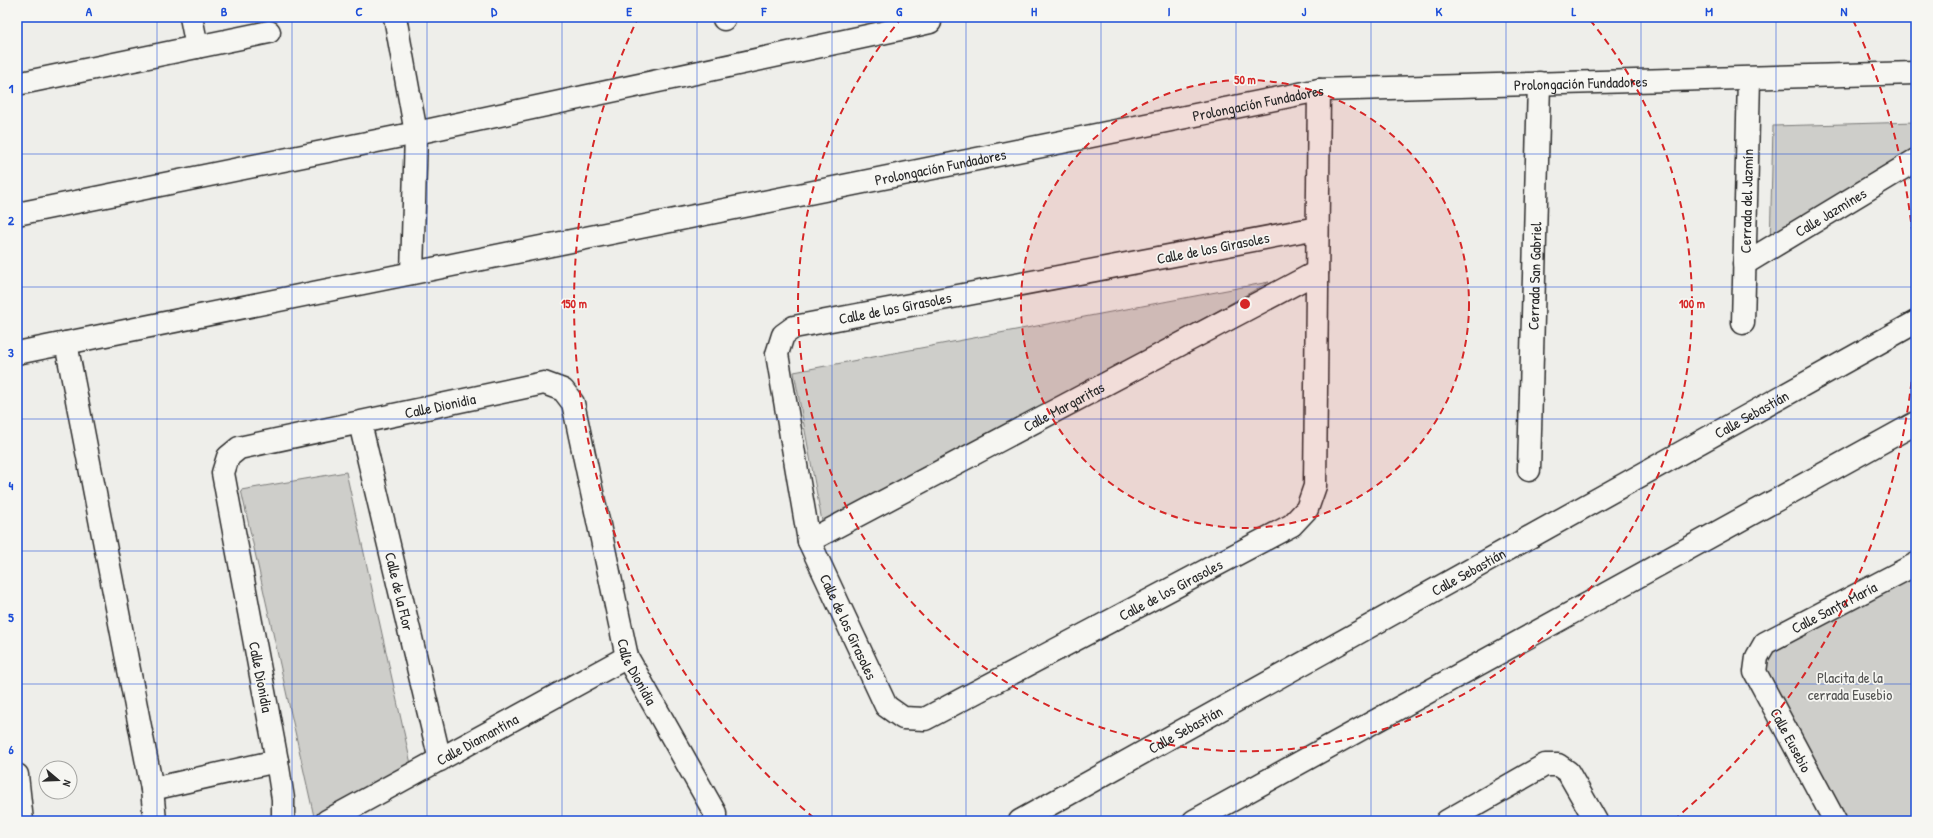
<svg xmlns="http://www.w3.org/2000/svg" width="1933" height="838" font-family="'Patrick Hand',sans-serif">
<rect width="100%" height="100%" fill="#eeeeea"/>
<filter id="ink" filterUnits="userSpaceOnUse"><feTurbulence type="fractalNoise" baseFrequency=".025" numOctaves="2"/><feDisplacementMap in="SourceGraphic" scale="8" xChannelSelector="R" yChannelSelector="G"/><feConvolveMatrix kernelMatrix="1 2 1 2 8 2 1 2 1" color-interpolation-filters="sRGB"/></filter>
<g filter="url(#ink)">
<g fill="#cececa" stroke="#7c7c7a">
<polygon points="1916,122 1916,165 1770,247 1773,126"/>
<polygon points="1269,282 824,532 794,372"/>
<polygon points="346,472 413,773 327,821 315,821 241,490"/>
<polygon points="1916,574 1916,821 1845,821 1761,659"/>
</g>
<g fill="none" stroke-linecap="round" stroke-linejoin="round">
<defs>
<g id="street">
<polyline points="191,17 197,47"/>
<polyline points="395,17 416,133 412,273"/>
<polyline points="724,17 724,19"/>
<polyline points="17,84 269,32"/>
<polyline points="17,214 416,133 900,29 930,22 929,17"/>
<path id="s1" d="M 1317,228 L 794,327 L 783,335 L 777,354 L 809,541 L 886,706 L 903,718 L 925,719 L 1292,525 L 1307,509 L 1315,486 L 1319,90"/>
<path id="s2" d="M 1744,264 L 1916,160"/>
<path id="s3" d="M 1743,323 L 1749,79"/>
<path id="s4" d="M 66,343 L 1319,90 L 1916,73"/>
<path id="s5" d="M 360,423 L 440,760"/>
<path id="s6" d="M 1529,470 L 1539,83"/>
<path id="s7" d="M 809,541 L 1317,272"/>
<polyline points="17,775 22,821"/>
<polyline points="152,789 277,761"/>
<path id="s8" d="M 283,821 L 283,799 L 277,761 L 223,473 L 228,457 L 239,448 L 544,383 L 563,390 L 573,403 L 627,657 L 715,813 L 715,821"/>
<path id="s9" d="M 327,821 L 627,657"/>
<polyline points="1447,821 1545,765 1558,765 1568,772 1596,821"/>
<path id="s10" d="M 1835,821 L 1755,672 L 1757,657 L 1765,643 L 1916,564"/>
</g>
<g id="secondary">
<polyline points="17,353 66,343 152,789 155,821"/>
<path id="s11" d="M 1020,821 L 1916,322"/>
<polyline points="1194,821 1916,423"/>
</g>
</defs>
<use href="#street" stroke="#2b2b2b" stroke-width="25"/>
<use href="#secondary" stroke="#2b2b2b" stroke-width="25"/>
<use href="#street" stroke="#f6f6f2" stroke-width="22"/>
<use href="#secondary" stroke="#f6f6f2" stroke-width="22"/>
</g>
</g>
<path fill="none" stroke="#1d4ed8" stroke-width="1" stroke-opacity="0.55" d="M 157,17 L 157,821M 292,17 L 292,821M 427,17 L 427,821M 562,17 L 562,821M 697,17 L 697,821M 832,17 L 832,821M 966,17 L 966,821M 1101,17 L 1101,821M 1236,17 L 1236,821M 1371,17 L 1371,821M 1506,17 L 1506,821M 1641,17 L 1641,821M 1776,17 L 1776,821M 17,154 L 1916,154M 17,287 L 1916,287M 17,419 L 1916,419M 17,551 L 1916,551M 17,684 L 1916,684"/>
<circle cx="1245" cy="304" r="224" fill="#d62828" fill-opacity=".12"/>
<g fill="none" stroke="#d62828" stroke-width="2" stroke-dasharray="7 5">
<circle cx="1245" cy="304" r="224"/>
<path d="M1590 20A447 447 0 1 1 900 20"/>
<path d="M1916 310A671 671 0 0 1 1676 818M814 818A671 671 0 0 1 637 20M1853 20A671 671 0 0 1 1916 298"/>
</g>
<g text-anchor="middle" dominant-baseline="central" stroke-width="3.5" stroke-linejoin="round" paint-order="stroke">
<g font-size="15" fill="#2b2b2b" stroke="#f6f6f2">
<text stroke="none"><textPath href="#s4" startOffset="1540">Prolongación Fundadores</textPath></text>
<text stroke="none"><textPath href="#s4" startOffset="1216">Prolongación Fundadores</textPath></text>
<text stroke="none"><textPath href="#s4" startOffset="892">Prolongación Fundadores</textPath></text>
<text stroke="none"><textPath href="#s3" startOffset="122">Cerrada del Jazmín</textPath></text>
<text stroke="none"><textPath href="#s2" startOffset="101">Calle Jazmínes</textPath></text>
<text transform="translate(1213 248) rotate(-11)">Calle de los Girasoles</text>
<text stroke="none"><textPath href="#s6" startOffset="194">Cerrada San Gabriel</textPath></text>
<text transform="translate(895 308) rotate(-11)">Calle de los Girasoles</text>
<text stroke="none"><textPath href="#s8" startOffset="590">Calle Dionidia</textPath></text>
<text stroke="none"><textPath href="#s7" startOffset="288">Calle Margaritas</textPath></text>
<text stroke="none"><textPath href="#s11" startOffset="837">Calle Sebastián</textPath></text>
<text stroke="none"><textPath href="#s11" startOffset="513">Calle Sebastián</textPath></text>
<text stroke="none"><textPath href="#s1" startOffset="1258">Calle de los Girasoles</textPath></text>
<text stroke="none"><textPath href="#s5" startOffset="173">Calle de la Flor</textPath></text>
<text stroke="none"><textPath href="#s10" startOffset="278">Calle Santa María</textPath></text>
<text stroke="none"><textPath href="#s1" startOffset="850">Calle de los Girasoles</textPath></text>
<text stroke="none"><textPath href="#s8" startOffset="1010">Calle Dionidia</textPath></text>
<text transform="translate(261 677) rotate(79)">Calle Dionidia</text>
<text stroke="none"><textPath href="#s11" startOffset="189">Calle Sebastián</textPath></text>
<text stroke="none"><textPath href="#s9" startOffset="171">Calle Diamantina</textPath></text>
<text transform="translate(1791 740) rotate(62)">Calle Eusebio</text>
</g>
<g font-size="15" fill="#545453" stroke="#f6f6f2">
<text x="1850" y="677">Placita de la<tspan x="1850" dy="17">cerrada Eusebio</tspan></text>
</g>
</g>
<circle cx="1245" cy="304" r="6" fill="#d62828" stroke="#f6f6f2" stroke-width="2"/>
<g font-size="12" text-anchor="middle" font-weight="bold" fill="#d62828" stroke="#f6f6f2" stroke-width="3.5" stroke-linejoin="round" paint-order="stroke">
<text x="1245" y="84">50 m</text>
<text x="1692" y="308">100 m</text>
<text x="574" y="308">150 m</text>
</g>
<rect width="1933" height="838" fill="none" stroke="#f6f6f2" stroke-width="44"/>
<g transform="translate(58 780) rotate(109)"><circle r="19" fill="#f6f6f2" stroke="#a5a5a2"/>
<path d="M0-3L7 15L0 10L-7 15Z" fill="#2b2b2b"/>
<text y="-6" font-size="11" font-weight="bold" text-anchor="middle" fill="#2b2b2b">N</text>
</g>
<rect x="22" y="22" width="1889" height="794" fill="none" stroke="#1d4ed8" stroke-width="1.5"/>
<g font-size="13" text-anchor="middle" font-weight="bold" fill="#1d4ed8">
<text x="89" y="16">A</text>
<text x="224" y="16">B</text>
<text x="359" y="16">C</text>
<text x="494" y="16">D</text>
<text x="629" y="16">E</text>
<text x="764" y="16">F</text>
<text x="899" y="16">G</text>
<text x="1034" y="16">H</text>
<text x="1169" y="16">I</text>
<text x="1304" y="16">J</text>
<text x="1439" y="16">K</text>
<text x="1574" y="16">L</text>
<text x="1709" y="16">M</text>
<text x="1844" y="16">N</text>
<text x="11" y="93">1</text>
<text x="11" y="225">2</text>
<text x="11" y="357">3</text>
<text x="11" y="490">4</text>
<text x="11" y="622">5</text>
<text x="11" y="754">6</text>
</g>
</svg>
